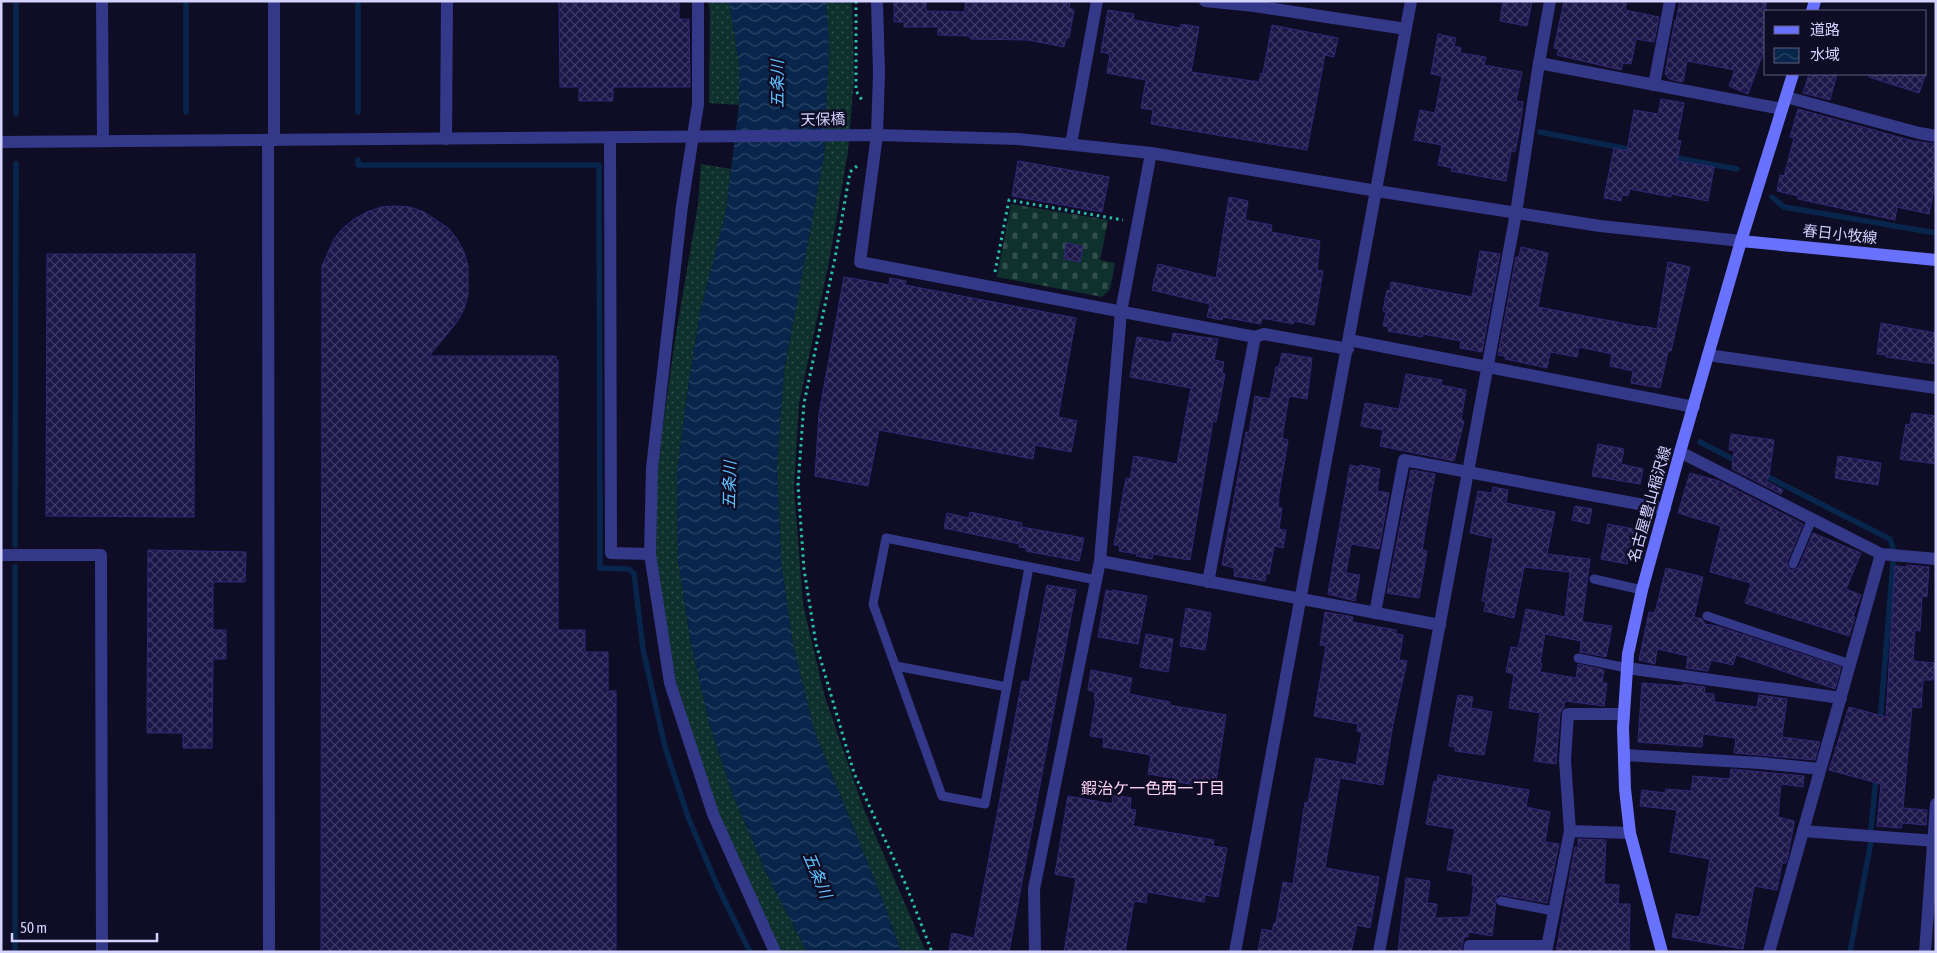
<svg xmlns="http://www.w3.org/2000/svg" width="1937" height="953" font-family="'Asap Condensed','Noto Sans JP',sans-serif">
<defs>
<pattern id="grass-dots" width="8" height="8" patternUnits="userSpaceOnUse" patternTransform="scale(1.25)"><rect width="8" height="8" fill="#0f312d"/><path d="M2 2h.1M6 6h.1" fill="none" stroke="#314e4c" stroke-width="1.8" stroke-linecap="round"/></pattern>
<pattern id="cemetery-stones" width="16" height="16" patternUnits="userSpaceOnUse" patternTransform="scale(1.25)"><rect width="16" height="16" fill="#0f312d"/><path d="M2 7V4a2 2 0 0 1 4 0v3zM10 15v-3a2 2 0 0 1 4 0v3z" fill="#314e4c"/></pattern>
<pattern id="water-waves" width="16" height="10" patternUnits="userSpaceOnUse" patternTransform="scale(1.25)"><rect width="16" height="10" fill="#08264b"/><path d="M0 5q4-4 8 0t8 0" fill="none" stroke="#2b4566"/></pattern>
<pattern id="building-cross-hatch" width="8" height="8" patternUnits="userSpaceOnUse" patternTransform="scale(1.25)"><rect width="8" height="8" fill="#1d1749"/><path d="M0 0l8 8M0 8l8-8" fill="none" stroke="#3d3864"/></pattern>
</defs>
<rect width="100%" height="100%" fill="#0f0d26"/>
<g fill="url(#grass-dots)">
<polygon points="708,1 729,1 739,63 739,105 709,103 710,12"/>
<polygon points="826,1 852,1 854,79 848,152 829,262 799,404 794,487 803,604 824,694 863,807 926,952 901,952 885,906 814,730 793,645 781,561 777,467 784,371 824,156 829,46"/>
<polygon points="701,164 731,169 726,211 700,313 687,395 677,473 678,560 691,643 709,722 731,790 766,872 807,952 780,952 718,813 676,682 656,568 657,470 674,346 698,205"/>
</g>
<polygon fill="url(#cemetery-stones)" points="1011,204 1108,220 1100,260 1115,263 1110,289 1102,297 997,277"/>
<polygon fill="url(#water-waves)" points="729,1 826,1 829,46 824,156 784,371 777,467 781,561 793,645 814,730 885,906 901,952 807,952 766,872 731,790 709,722 691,643 678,560 677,473 687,395 700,313 726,211 739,105 739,63"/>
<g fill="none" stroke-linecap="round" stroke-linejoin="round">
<g stroke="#08264b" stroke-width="5.5">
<polyline points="16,1 16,114"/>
<polyline points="186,112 186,1"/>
<polyline points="358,112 358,1"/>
<polyline points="1540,132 1633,150"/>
<polyline points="1672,157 1737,169"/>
<polyline points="358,160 358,165 599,165 600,568 629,569 634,574 643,649 665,747 688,817 717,885 750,952"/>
<polyline points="1772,197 1784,207 1936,233"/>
<polyline points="1700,442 1738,462"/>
<polyline points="1762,474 1890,539 1893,548"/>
<polyline points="15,545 16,164"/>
<polyline points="1880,722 1893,563"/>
<polyline points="1871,829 1876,777"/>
<polyline points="15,952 15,567"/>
<polyline points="1850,952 1871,842"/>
</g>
</g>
<g fill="url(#building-cross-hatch)" stroke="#312777">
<polygon points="559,1 679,1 679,19 689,19 690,87 613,87 613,101 579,101 579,87 560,87"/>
<polygon points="894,1 926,1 926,11 965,12 965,1 1070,1 1069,8 1074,10 1069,38 1066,38 1064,47 1028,40 970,39 970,36 938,35 938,27 904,27 904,22 894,22"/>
<polygon points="1503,1 1532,1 1527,26 1500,21"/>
<polygon points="1564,1 1627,1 1625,10 1659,17 1654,42 1636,39 1631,64 1623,63 1621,70 1557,55 1559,49 1554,48"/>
<polygon points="1680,1 1766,1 1766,57 1762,56 1748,94 1729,86 1735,70 1687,61 1683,82 1669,79 1665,74 1675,20 1676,21"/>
<polygon points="1108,10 1134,14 1133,20 1180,28 1181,24 1199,27 1191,72 1259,82 1261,73 1263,73 1272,25 1338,38 1334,57 1325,55 1307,150 1151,124 1153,110 1141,108 1146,80 1107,73 1110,54 1101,52"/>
<polygon points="1438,34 1456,38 1454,46 1461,48 1460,53 1486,57 1484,65 1522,72 1516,101 1523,102 1520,126 1515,152 1511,151 1506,181 1451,171 1452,168 1438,165 1442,145 1414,140 1420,110 1435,113 1442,76 1431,74"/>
<polygon points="1809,74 1837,74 1830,100 1803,93"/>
<polygon points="1870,74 1926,74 1919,93 1869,77"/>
<polygon points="1661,99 1684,103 1677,140 1681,141 1677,161 1714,167 1708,201 1671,194 1671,197 1630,189 1628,196 1622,195 1621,201 1604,198 1614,148 1627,151 1634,110 1658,114"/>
<polygon points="1798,109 1913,141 1936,144 1936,180 1929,214 1897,207 1895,220 1798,199 1798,196 1777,191 1780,175 1784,176 1794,138 1790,137"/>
<polygon points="1018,161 1109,177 1102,212 1012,196"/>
<polygon points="1229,197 1248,201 1245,220 1272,225 1271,232 1320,241 1317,270 1323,271 1314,325 1294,321 1293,324 1262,318 1261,324 1223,317 1222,320 1207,317 1210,304 1152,290 1158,264 1216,278"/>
<polygon points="395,206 410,207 424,212 448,228 457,239 464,252 468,266 468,295 464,309 457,322 429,356 556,356 556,360 558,360 558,630 585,630 585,652 608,652 608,691 616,691 616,952 321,952 322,266 334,239 343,228 354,219 367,212 381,207"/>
<polygon points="1066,243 1083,246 1080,262 1064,259"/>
<polygon points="1521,247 1548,253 1538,307 1642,327 1643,326 1657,329 1668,262 1690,267 1671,351 1668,351 1660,388 1631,383 1633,371 1610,366 1612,354 1579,347 1577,357 1550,352 1547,368 1505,359 1505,356 1498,355 1516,257 1519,257"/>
<polygon points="1480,251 1500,254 1482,352 1460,348 1461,341 1423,334 1422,337 1388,331 1389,327 1383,326 1386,312 1383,311 1387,290 1390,291 1391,282 1472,297"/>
<polygon points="47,254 195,254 194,517 46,516"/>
<polygon points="844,277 889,285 890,278 906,281 905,285 1076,318 1058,417 1077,421 1071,452 1035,445 1033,459 879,430 868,486 815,476 819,414"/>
<polygon points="1881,323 1936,333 1936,364 1886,357 1886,355 1877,354"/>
<polygon points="1173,333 1218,339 1214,360 1224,362 1222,373 1225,374 1216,422 1213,421 1190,560 1153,554 1152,559 1136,556 1137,554 1119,551 1120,546 1114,545 1126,478 1130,479 1134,456 1177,464 1191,388 1130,377 1137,337 1171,343"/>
<polygon points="1282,353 1312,358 1307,399 1289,396 1282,438 1288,440 1278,501 1279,501 1278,508 1282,508 1279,529 1286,530 1283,548 1274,546 1269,574 1266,573 1265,581 1234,576 1235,568 1222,565 1246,432 1249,432 1255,396 1270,399 1276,367 1279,367"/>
<polygon points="1406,374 1442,380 1441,385 1466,390 1461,420 1464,421 1454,461 1380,446 1383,430 1361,426 1365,403 1399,409"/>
<polygon points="1912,413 1936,416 1936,464 1900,459 1906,424 1910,425"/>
<polygon points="1731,434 1774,440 1769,476 1766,481 1783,490 1781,494 1732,469 1734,450 1729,450"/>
<polygon points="1598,444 1624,449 1621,464 1643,469 1640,484 1592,476"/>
<polygon points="1838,456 1881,463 1878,485 1835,478"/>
<polygon points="1350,465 1359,467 1360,465 1380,469 1377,491 1389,493 1379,549 1351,544 1346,573 1360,575 1355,601 1328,594"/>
<polygon points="1411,470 1435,474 1422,550 1427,551 1419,598 1387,593"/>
<polygon points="1690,473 1719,481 1803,524 1787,562 1787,565 1790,570 1794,570 1799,567 1813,533 1861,553 1846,589 1861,595 1853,617 1855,617 1849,636 1745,603 1751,583 1710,572 1721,526 1678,513"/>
<polygon points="1493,487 1508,490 1506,503 1555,512 1547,554 1590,559 1582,622 1612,626 1606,657 1580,652 1581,641 1545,634 1540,663 1542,664 1540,672 1576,678 1578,664 1604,670 1602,683 1607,683 1604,706 1565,701 1564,707 1560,713 1556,764 1534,761 1540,713 1509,708 1514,674 1506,672 1511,647 1518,648 1526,609 1565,617 1570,572 1524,567 1514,618 1484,611 1486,601 1482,601 1493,538 1470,533 1478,491 1492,493"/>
<polygon points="1575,506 1592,509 1589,524 1572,520"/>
<polygon points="970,512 1022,523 1021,527 1084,538 1079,561 1026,551 1027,548 1019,547 1020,544 944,528 947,513 969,518"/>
<polygon points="1608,524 1634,529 1627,564 1601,559"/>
<polygon points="148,550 246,552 245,582 213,582 213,630 226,630 226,659 213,659 212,748 183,748 183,733 147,733"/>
<polygon points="1907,565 1929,567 1927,597 1922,596 1920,631 1915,630 1913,661 1935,663 1933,680 1923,680 1921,708 1912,707 1903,808 1927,810 1926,825 1902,823 1901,828 1877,826 1881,784 1829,770 1849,707 1886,717 1895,566 1906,567"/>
<polygon points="1666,568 1703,577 1694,617 1702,619 1705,624 1717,626 1841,667 1835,689 1736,655 1733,665 1711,660 1708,671 1686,668 1688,656 1657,649 1655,664 1639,660 1649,612 1655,613"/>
<polygon points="1047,585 1076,590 1009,952 949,952 952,933 974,938 1022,681 1029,682"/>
<polygon points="1106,590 1112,592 1112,590 1147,596 1138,644 1098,637"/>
<polygon points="1186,608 1211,613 1205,650 1180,646"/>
<polygon points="1325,612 1353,617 1352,622 1396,630 1396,634 1403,635 1399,660 1407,661 1393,724 1383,785 1340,778 1325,868 1379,877 1370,928 1357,925 1351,952 1258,952 1262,929 1272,931 1274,923 1276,923 1283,882 1293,884 1305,802 1308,803 1316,758 1356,765 1362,732 1357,731 1358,724 1314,716 1326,646 1320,645"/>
<polygon points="1146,634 1173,639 1168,672 1140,667"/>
<polygon points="1091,670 1132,678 1129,694 1170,702 1169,705 1226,715 1216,782 1197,778 1196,785 1177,782 1178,779 1148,774 1151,755 1103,747 1104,738 1090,736 1096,699 1094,699 1095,692 1088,690"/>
<polygon points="1642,683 1682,686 1683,684 1705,687 1704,693 1714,694 1714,702 1757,707 1759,695 1787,699 1782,737 1820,742 1815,760 1734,753 1736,738 1703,734 1702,747 1638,742"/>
<polygon points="1458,695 1473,697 1471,708 1492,712 1484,755 1455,751 1456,747 1449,746"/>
<polygon points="1731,769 1804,776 1803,787 1781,784 1778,817 1794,821 1794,824 1787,860 1786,863 1782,863 1777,890 1754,886 1743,949 1672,937 1676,914 1700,917 1710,859 1670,852 1677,810 1640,806 1642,790 1665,793 1666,789 1691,791 1693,776 1730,779"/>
<polygon points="1438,775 1529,790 1526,807 1550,812 1545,842 1559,844 1547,903 1497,894 1492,936 1468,932 1468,937 1464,937 1461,952 1398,952 1406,878 1430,881 1427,903 1437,904 1435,918 1470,917 1474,885 1472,885 1473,874 1447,870 1455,829 1426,824 1434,781 1437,782"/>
<polygon points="1113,795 1131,798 1130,809 1136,810 1133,826 1214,840 1213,846 1227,848 1218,897 1205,895 1204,902 1147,892 1146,903 1134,901 1125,952 1064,952 1076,878 1055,874 1068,796 1112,804"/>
<polygon points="1578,839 1606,840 1604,884 1619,885 1618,904 1630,904 1629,952 1556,952 1575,847 1578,848"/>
</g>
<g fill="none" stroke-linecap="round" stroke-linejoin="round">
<g stroke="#25c1ab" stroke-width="3" stroke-dasharray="2.5 4" stroke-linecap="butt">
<polyline points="856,1 856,91 862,100"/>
<polyline points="857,166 850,172 835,258 804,403 798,485 804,569 816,644 854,773 906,885 932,952"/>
<polyline points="995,272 1009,200 1123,220"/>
</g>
<g stroke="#343889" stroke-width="9">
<polyline points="1793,564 1812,519"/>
<polyline points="1029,567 985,804 942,796 873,604 886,538 1096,580"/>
<polyline points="1594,579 1642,590"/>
<polyline points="1707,616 1850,664"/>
<polyline points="1578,658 1627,668"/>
<polyline points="896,666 1007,687"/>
<polyline points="1501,901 1553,911"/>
</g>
<g stroke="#343889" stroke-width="12">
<polyline points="102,1 103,141"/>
<polyline points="274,1 274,140"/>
<polyline points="698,1 698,104 682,206 652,468 650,554 670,683 713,814 775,952"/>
<polyline points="877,1 879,73 877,135 860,262 1255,337 1208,582"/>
<polyline points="1205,1 1254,6 1406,29"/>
<polyline points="1539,63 1782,109"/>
<polyline points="1654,85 1670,1"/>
<polyline points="1786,97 1919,133 1936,136"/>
<polyline points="610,138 611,553 650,554"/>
<polyline points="446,139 447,1"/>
<polyline points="1071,144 1097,1"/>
<polyline points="1255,337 1264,334 1348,349"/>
<polyline points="1349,340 1694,407"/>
<polyline points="1708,355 1936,388"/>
<polyline points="1680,452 1881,554 1936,559"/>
<polyline points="1,555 101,555 102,952"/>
<polyline points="1100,561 1440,625"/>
<polyline points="1375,613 1404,460 1665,509"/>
<polyline points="1627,668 1841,698"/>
<polyline points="1624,755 1760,763 1820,769"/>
<polyline points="1570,831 1565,760 1568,714 1624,714"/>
<polyline points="1803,831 1936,841"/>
<polyline points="1035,952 1034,889 1100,561 1121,312 1151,153"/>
<polyline points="1379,952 1516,213 1539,63 1550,1"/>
<polyline points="1469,952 1470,946 1547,946"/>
<polyline points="1546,952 1570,831 1630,833"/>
<polyline points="1769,952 1881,554"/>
<polyline points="1925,952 1936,804"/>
</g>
<g stroke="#343889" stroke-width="12">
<polyline points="268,140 269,952"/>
<polyline points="1,142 877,135 1018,139 1151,153 1377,191 1600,226 1741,241"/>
<polyline points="1235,952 1411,1"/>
</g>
<g stroke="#6972ff" stroke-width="12">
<polyline points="1812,11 1815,1"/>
<polyline points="1741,241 1936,260"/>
<polyline points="1662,952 1630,833 1625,789 1623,728 1628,654 1642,590 1680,452 1741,241 1793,74"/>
</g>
</g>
<g text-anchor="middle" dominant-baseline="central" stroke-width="5" stroke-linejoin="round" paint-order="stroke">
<g font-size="15" fill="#d4d2ff" stroke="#0f0d26">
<text transform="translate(823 119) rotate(-1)">天保橋</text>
<text transform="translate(1840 234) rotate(6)">春日小牧線</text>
<text transform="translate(1649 504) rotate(-74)">名古屋豊山稲沢線</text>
</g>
<g font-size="16" font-style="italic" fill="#60c2ff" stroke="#0f0d26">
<text transform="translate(777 84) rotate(-90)">五条川</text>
<text transform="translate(729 485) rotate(-89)">五条川</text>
<text transform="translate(818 875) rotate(67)">五条川</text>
</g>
<g font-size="16" fill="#ffd4f3" stroke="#0f0d26">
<text x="1153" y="788">鍜治ケ一色西一丁目</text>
</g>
</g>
<rect width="1937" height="953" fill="none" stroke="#d4d2ff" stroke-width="5"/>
<rect x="1764" y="10" width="162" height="65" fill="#0f0d26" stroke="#5e5c7d"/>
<rect x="1774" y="26" width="25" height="8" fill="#6972ff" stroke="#5e5c7d"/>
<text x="1810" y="35" font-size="15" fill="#d4d2ff">道路</text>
<rect x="1774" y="48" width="25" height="15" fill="url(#water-waves)" stroke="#5e5c7d"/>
<text x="1810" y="60" font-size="15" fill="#d4d2ff">水域</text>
<path d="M12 933v8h145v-8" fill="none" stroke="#d4d2ff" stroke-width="2.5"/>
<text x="20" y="933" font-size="15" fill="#d4d2ff" stroke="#0f0d26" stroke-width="4" paint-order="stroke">50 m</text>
</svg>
